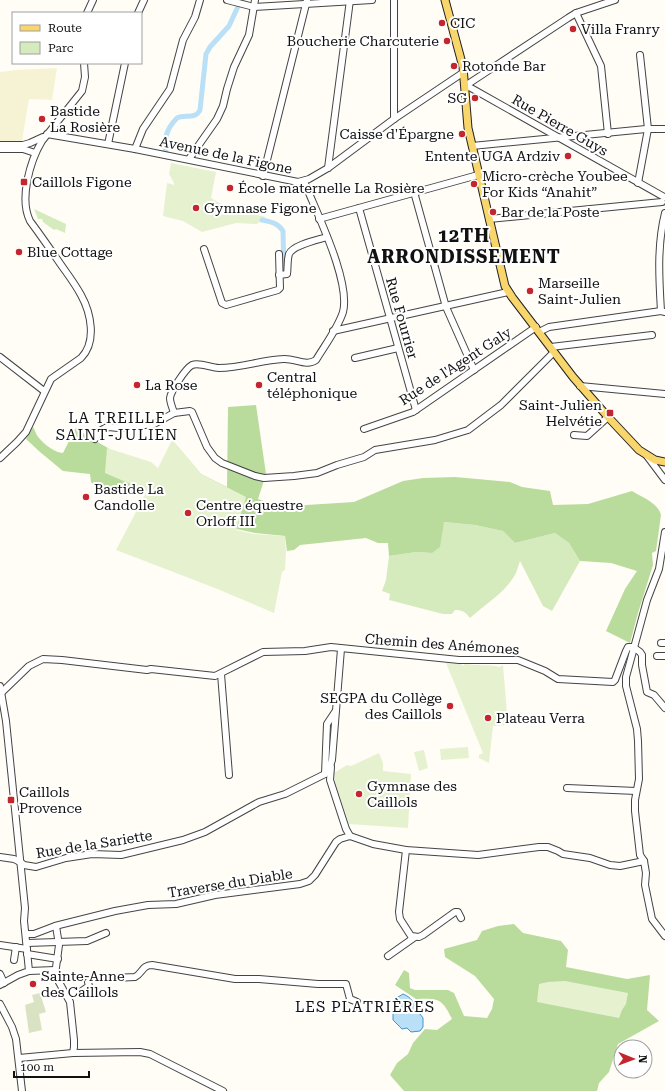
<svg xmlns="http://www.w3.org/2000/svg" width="665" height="1091" font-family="'Roboto Serif',serif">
<rect width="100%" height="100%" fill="#fffdf5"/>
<polygon fill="#f6f3d4" points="57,68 52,100 29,99 22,141 0,142 0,72 16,70"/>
<g fill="#d5ebbd">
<polygon points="34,209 66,224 65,233 56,229 54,230 43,222 42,219 38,219"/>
<path d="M 444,522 L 475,525 L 503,531 L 515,543 L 555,533 L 569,543 L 580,561 L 552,611 L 543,606 L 520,561 C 518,566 517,573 513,578 C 502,595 484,605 470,618 C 465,612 463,610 455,610 L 452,614 L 443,614 L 389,600 L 390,594 L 382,591 L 386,580 L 389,556 L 416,552 L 432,553 Z"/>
</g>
<g fill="#b9dc9c">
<path d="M 256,405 L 266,474 L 258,499 L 275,505 L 290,506 L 354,502 L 403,481 L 423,478 L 455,477 L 510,482 L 522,487 L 550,491 L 553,505 L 588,504 L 632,491 C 642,497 658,503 661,515 L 656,551 L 652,553 L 653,565 L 638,613 L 630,643 L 606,631 L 625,589 L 637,571 L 611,563 L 580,561 L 569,543 L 555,533 L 515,543 L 503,531 L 475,525 L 444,522 L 440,547 L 432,553 L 416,552 L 389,556 L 388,543 L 378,543 L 366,538 L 300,545 L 294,550 L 287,551 L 285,536 L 255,533 L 227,527 L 172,440 L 179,448 L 201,474 L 227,487 L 228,407 Z"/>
<path d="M 33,427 C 35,430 36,435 39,438 C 44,444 55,453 63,453 L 75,429 L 77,428 C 88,438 96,441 108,448 C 121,457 134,466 147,475 L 143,492 L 102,493 L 91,482 L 90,474 L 63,471 L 40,452 L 26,439 Z"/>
<path d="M 514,924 L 523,933 L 561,941 L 568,950 L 566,967 L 627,979 L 650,975 L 647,1010 L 659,1021 L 618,1044 L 609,1072 L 599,1083 L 597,1091 L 404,1091 L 390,1075 L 397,1063 L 408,1054 L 413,1043 L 425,1029 L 437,1030 L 452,1019 C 442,998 438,998 416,999 L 395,985 L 404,970 L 409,973 L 410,988 L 415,990 L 448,990 L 454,993 L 464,1016 L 487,1018 L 492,1009 L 494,999 L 475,976 L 445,957 L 444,949 L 477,940 L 482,931 L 498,926 Z"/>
</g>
<polygon fill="#d9e3c4" points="40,993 46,1012 39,1014 42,1030 29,1033 25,1005 34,1002 32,995"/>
<g fill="#e6f2cf">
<polygon points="171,163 216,172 211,198 230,209 266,217 257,224 236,223 202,232 183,221 163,216 167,183 174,185 174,183 169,174"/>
<polygon points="172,440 179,448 201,474 246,497 236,530 254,534 285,536 286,551 285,570 282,572 274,613 215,588 116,550 147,491 105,473 107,448 151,462 158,468"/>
<path d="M 446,663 L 461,664 L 463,666 L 465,664 C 478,666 487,664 500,667 L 503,665 L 508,725 L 493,726 L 489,763 L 479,758 L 479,755 L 483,753 Z"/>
<polygon points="468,747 469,758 441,760 440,749"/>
<polygon points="424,750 428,768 419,771 414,752"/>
<polygon points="379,753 383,763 383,771 411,774 408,828 349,824 335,784 334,773 347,765 351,766"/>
<polygon points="565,981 628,993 626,1004 622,1010 619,1018 537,1002 539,984 548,982"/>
</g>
<path fill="#b9e0f7" stroke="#3f96cf" d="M 403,994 C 411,997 415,1003 416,1011 L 420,1014 L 423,1018 L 423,1027 L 420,1031 L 411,1032 L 407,1028 L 402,1029 L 393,1020 L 393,1012 L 395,1007 L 393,1000 Z"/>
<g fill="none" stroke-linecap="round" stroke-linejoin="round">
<g stroke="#b9e0f7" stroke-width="5">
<path d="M 167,157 C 163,142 165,130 177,118 C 185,114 195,120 200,110 L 206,54 L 210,47 L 229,26 L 241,0"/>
<path d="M 262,220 C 271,222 278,223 283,231 L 284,272"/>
</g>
<defs>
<g id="minor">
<polyline points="227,0 254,7 372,0"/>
<polyline points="87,13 93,0"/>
<polyline points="138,13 144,0"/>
<polyline points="576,13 601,66 608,134"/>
<polyline points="465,86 471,88 664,197"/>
<polyline points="465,86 568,18 576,13 615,0"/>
<polyline points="394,119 394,0"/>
<polyline points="47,134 135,149 298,182 309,179 328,168 394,119 464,72"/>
<polyline points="108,144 125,63"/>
<polyline points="0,145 23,145 30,143 43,137"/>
<polyline points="472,146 646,129 665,129"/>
<polyline points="0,149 23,149 35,153"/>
<polyline points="135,149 143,129 170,89 183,40 195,17 200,0"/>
<polyline points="189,159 217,119 223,106 227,89 234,67 249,35 255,0"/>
<polyline points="328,168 350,0"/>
<polyline points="263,176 307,0"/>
<polyline points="638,183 648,129 640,55"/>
<polyline points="414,192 446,307 474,370"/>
<polyline points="359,208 416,410"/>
<polyline points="319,219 478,175"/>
<polyline points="489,219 662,202"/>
<polyline points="204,249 222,303 226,305 278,290 280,288 279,254"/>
<path d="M 279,275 L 287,274 C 288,267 287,261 289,254 C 293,245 317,240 327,237"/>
<path d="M 661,311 C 659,278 657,245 665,213"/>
<polyline points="333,331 508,292"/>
<polyline points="539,332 549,327 661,311 665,312"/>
<polyline points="551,347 652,335"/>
<polyline points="0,357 44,391"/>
<polyline points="355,358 398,348"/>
<polyline points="580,386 665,394"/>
<path d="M 174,413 C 173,409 170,403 170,398 C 171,391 185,369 192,365 C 200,362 211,368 219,368 C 241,368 262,360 283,359 C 295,358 306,367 316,360 C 325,345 338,328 343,312 C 351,281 316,212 304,181"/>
<polyline points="364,429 413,412 536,327"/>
<polyline points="574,435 587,436 608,417"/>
<polyline points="95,439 100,431 105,428 109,427 118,428 154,424 174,413 190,411 192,412 207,447 215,458 222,463 255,476 264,478 294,476 317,473 337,465 364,457 375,450 435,440 468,430 501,405 554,352"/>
<polyline points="647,456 665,480"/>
<path d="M 0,458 L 17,442 L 26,432 L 51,379 L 81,358 C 97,342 91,313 81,295 C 74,282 65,271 57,259 C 48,246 39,233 30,221 C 19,199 30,161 42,141 L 82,91 L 85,77 L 84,63"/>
<polyline points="661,643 665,643"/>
<polyline points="633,647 640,652 642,655 642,665 647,692 654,695 665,708"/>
<polyline points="657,656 665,656"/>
<polyline points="221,674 229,775"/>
<polyline points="0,686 6,721 25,908 24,921 29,971 18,975 0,985"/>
<polyline points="0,694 29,666 43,659 62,660 147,670 151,669 215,676 263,652 305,651 331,647 459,660 518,660 545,671 558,679 613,682 615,680 626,651 628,647 633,647"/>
<polyline points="331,767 330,780 346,829 350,836"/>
<polyline points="325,774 327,724 335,712"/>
<polyline points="567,788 636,791"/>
<polyline points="406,850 399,912 400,919 411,936 419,937 423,935 455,912 458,912 461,918"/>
<polyline points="0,857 14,859 20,862 24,865 36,867 66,858 92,854 121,855 183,840 205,832 259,802 285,794 325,774 329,769 332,760 341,649"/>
<polyline points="644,861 640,855 635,811 635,800 639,779 638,741 637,729 626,686 626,677 647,600 659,569 665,532"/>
<polyline points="56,926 59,945 55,975 70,1002 74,1040 74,1047 73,1053"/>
<polyline points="26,934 34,934 55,926 115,911 148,905 176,904 215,895 300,884 309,881 315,875 336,842 340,839 350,836 373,844 406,850 478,855 539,847 548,847 558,851 563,854 590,858 610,865 620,866 644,861 646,873 645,885 652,919 665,936"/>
<polyline points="27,943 87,941 106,933"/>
<polyline points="0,945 27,949"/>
<polyline points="27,954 58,959"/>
<polyline points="388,956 415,937"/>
<polyline points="14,960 16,947"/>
<polyline points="29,971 55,970"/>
<polyline points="0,974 4,983"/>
<path d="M 65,993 L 79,993 L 89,986 L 88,982 L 91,979 L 135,977 C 142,974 142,965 152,965 L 235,979 L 259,979 L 318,984 L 346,984 L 350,999 L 357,1002"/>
<polyline points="0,1004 12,1027 16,1039 22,1091"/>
<polyline points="19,1058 73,1053 140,1052 150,1054 223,1091"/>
</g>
<polyline id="major" points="445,0 463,67 468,128 505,286 512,297 573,377 608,417 639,450 655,460 665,462"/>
</defs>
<use href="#minor" stroke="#444" stroke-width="8"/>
<use href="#major" stroke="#222" stroke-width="9"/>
<use href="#minor" stroke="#fff" stroke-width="6"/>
<use href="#major" stroke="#f9d66b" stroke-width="7"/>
</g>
<g fill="#c4262e" stroke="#fff" stroke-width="1.5">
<circle cx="442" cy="23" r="4"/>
<circle cx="573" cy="29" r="4"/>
<circle cx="447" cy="41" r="4"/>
<circle cx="454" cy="66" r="4"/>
<circle cx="475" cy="98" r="4"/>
<circle cx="42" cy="119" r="4"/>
<circle cx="462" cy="134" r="4"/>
<circle cx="568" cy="156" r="4"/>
<rect x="20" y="178" width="8" height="8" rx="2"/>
<circle cx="474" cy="184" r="4"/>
<circle cx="230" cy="188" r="4"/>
<circle cx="196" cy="208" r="4"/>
<circle cx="493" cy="212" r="4"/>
<circle cx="19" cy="252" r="4"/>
<circle cx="530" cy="291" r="4"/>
<circle cx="137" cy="385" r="4"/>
<circle cx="259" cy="385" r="4"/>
<rect x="606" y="409" width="8" height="8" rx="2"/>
<circle cx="86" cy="497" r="4"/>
<circle cx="188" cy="513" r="4"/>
<circle cx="450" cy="706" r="4"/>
<circle cx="488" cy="718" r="4"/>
<circle cx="359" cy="794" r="4"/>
<rect x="7" y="796" width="8" height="8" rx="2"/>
<circle cx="33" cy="984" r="4"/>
</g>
<g text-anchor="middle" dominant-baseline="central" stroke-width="4" stroke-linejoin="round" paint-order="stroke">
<g font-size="14" fill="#111" stroke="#fff" text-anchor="start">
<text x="450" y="23">CIC</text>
<text x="581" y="29">Villa Franry</text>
<text x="439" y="41" text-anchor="end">Boucherie Charcuterie</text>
<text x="462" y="66">Rotonde Bar</text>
<text x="467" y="98" text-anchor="end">SG</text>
<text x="50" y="111">Bastide<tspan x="50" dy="16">La Rosière</tspan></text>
<text x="454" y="134" text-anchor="end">Caisse d'Épargne</text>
<text x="560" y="156" text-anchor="end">Entente UGA Ardziv</text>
<text x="482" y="176">Micro-crèche Youbee<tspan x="482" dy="16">For Kids “Anahit”</tspan></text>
<text x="32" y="182">Caillols Figone</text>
<text x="238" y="188">École maternelle La Rosière</text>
<text x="204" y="208">Gymnase Figone</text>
<text x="501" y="212">Bar de la Poste</text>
<text x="27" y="252">Blue Cottage</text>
<text x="538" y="283">Marseille<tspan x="538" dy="16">Saint-Julien</tspan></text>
<text x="267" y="377">Central<tspan x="267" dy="16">téléphonique</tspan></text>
<text x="145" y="385">La Rose</text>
<text x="602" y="405" text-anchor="end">Saint-Julien<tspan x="602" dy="16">Helvétie</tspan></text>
<text x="94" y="489">Bastide La<tspan x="94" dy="16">Candolle</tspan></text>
<text x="196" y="505">Centre équestre<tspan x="196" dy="16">Orloff III</tspan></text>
<text x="442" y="698" text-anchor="end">SEGPA du Collège<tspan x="442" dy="16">des Caillols</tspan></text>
<text x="496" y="718">Plateau Verra</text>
<text x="367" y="786">Gymnase des<tspan x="367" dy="16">Caillols</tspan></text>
<text x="19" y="792">Caillols<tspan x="19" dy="16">Provence</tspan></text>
<text x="41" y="976">Sainte-Anne<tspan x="41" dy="16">des Caillols</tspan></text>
</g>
<g font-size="14" fill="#111" stroke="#fff">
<text transform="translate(560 125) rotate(30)">Rue Pierre Guys</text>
<text transform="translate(226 155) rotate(12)">Avenue de la Figone</text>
<text transform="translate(402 318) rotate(74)">Rue Fourrier</text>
<text transform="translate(455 366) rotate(-33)">Rue de l'Agent Galy</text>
<text transform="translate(442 644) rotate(4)">Chemin des Anémones</text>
<text transform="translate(94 844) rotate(-9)">Rue de la Sariette</text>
<text transform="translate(230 883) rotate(-9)">Traverse du Diable</text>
</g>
<g font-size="15" letter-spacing="1" fill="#111" stroke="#fff">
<text x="117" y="418">LA TREILLE<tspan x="117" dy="17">SAINT-JULIEN</tspan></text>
<text x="365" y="1007">LES PLATRIÈRES</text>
</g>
<g font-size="18" font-weight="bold" letter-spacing="1" fill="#111" stroke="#fff">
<text x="464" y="235">12TH<tspan x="464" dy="21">ARRONDISSEMENT</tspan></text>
</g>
</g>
<rect x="12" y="12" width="130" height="52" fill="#ffffff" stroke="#a0a0a0"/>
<rect x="20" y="25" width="20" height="6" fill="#f9d66b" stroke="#a0a0a0"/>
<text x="48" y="32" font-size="12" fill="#111111">Route</text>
<rect x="20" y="42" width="20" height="12" fill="#d5ebbd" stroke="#a0a0a0"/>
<text x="48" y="52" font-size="12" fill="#111111">Parc</text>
<g transform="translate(633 1059) rotate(91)"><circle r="19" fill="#ffffff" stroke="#a0a0a0"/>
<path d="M0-3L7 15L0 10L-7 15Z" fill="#c4262e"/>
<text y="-6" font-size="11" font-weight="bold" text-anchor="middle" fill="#111111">N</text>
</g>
<path d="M14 1071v6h75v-6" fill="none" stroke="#111111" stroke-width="2"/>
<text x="20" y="1071" font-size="12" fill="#111111" stroke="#ffffff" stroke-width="3" paint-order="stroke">100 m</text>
</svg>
